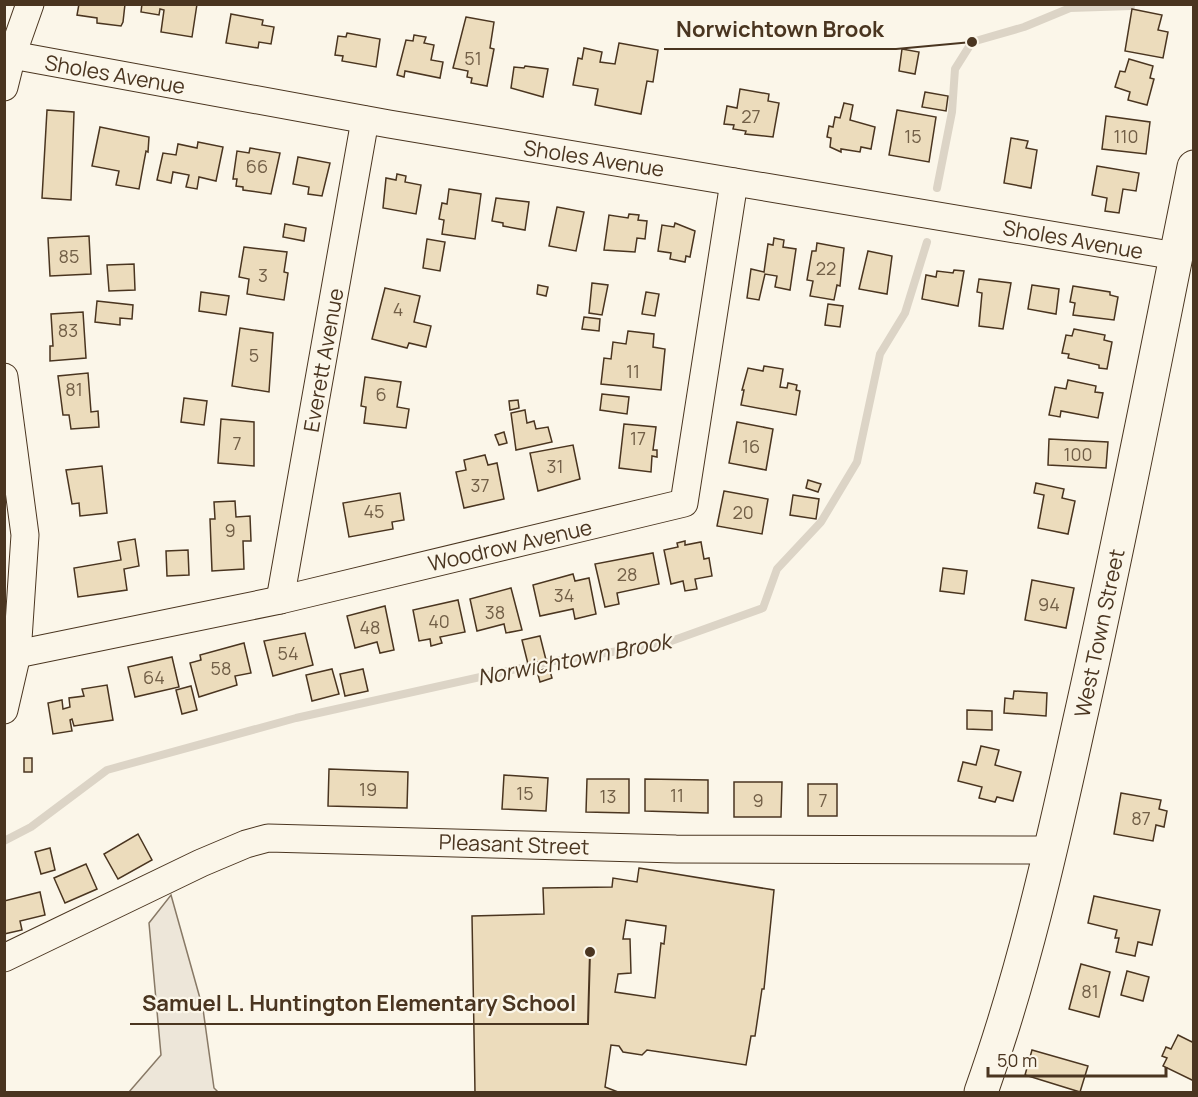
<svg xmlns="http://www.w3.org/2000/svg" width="1198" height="1097" font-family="Manrope,sans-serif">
<rect width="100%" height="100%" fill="#fbf6e9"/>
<polygon fill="#ede6d9" stroke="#887966" stroke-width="1.5" points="171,895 203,1009 214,1088 218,1092 129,1092 161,1055 149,923"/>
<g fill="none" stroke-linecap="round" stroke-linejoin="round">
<g stroke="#dcd4c6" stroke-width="8">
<polyline points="937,188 952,112 955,69 972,42 1024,27 1070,8 1131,6"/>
<polyline points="4,841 31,827 107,770 296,718 548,662 663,644 763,608 777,569 821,522 857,462 880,354 905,313 927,242"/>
</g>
</g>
<g fill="#ecdcbc" stroke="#4a3520" stroke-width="1.5" fill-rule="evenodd">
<polygon points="79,4 125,4 123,22 121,26 97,23 97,18 77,15"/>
<polygon points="142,4 197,4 192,37 161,32 164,10 160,9 159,15 141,12"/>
<polygon points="1132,9 1162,15 1158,30 1168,32 1163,58 1125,51"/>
<polygon points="231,14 263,20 262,25 274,27 271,44 259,42 258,48 226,43"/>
<polygon points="466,17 494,22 490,48 494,49 487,86 471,83 472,78 467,77 468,71 453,68"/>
<polygon points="347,33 380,39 376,67 342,61 343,56 335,55 338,36 346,37"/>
<polygon points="414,35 426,37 424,43 434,45 431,60 443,62 440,78 405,71 404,77 397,75 406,40 413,41"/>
<polygon points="619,43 658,50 653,82 647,81 641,114 595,105 598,89 573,85 578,58 582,59 584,48 602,52 600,62 615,64"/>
<polygon points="902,49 919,52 915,74 899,71"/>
<polygon points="1129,59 1153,66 1150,78 1154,79 1147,105 1128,100 1130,92 1115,87 1120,71 1125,72"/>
<polygon points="525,66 548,69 543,97 511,88 514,67 524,68"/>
<polygon points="740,89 769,94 768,101 779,103 773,137 745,134 746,131 733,129 734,125 724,124 727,106 737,108"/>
<polygon points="925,92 948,96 946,111 922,107"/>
<polygon points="844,103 853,105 850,120 875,127 871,149 861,147 860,152 841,149 841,152 830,147 831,138 827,137 829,126 833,127 835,117 840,118"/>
<polygon points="47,110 74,112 71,200 42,198"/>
<polygon points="897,110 936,117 929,162 889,155"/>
<polygon points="1106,116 1150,122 1146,154 1102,149"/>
<polygon points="100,127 149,137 148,152 146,151 139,189 116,185 119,171 92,166"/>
<polygon points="1011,138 1028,141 1026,148 1037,150 1031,188 1004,183"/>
<polygon points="198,142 223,147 216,181 199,177 197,189 186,187 189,175 173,172 171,183 157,180 163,153 176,155 178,144 197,148"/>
<polygon points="250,148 280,153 271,194 243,190 243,187 236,186 237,179 233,179 237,151 249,153"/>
<polygon points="298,157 330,163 322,196 308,194 309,187 293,184"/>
<polygon points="1097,166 1139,173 1136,191 1123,189 1119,213 1105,211 1107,198 1092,195"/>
<polygon points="397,174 406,176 405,182 421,185 416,214 383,208 386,178 396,180"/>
<polygon points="449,189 481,194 475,239 442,234 444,220 439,219 442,203 447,204"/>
<polygon points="496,198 529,202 525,230 503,226 503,223 492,221"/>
<polygon points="557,207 584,212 576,251 549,246"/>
<polygon points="629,214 639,215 638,220 647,221 645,239 637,238 635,252 604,250 609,215 628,218"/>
<polygon points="675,223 695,231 690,257 686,256 685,262 670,259 671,253 658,251 662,225 674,227"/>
<polygon points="285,224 306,228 304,241 283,237"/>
<polygon points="89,236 91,274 50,276 48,238"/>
<polygon points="774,238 784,240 783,247 796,249 790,290 775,287 777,276 765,274 759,300 747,298 751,269 764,272 768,244 773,245"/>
<polygon points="427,239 445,242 440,271 423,268"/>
<polygon points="817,243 844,248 840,286 837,285 834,300 810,296 813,281 807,280 812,251 816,251"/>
<polygon points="244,247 287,252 284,272 288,273 284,300 247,294 249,279 239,277"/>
<polygon points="868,251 892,256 887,294 859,289"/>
<polygon points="134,264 135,290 109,291 107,265"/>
<polygon points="954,270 964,271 958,306 922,299 926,275 936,277 937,271 953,273"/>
<polygon points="979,279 1011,283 1003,329 979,326 982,293 977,292"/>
<polygon points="592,283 608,285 602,315 589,313"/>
<polygon points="538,285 548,287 546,296 537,294"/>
<polygon points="1032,285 1059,289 1056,314 1028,309"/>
<polygon points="1073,286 1110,292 1110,295 1118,297 1114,320 1073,315 1075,303 1070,302"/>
<polygon points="385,288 420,296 414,322 431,326 426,347 409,343 407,348 372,339"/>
<polygon points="201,292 229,296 226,315 199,311"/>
<polygon points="646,292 659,294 655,316 642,314"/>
<polygon points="97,301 133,305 132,319 120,318 120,325 95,322"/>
<polygon points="828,304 843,306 840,327 825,325"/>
<polygon points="83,312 86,358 50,361 50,346 53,346 51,314"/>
<polygon points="584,317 600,319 599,331 582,329"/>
<polygon points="240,328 273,333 269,392 232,386"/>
<polygon points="1074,329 1105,335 1104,340 1112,342 1107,369 1099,368 1099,365 1068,358 1069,354 1062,353 1066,335 1072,336"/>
<polygon points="628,331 654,334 653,347 665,349 661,390 601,384 604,358 611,359 613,342 626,344"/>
<polygon points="764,366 783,369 780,387 787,388 788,383 797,385 796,390 800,391 796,415 741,405 744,390 742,390 748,368 763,371"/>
<polygon points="88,373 91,412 98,411 99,427 71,429 69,415 63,415 58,376"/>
<polygon points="365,377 401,382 397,407 409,409 406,428 364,423 366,407 361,406"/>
<polygon points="1068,380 1096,386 1095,392 1103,393 1098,418 1061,411 1060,417 1049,415 1055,387 1066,389"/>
<polygon points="602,394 629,397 627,414 600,410"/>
<polygon points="184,398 207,401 204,425 181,422"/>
<polygon points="518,400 519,408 510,410 509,401"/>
<polygon points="525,410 527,423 534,421 536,429 548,427 552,442 516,450 511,413"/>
<polygon points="221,419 254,422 254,466 218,463"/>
<polygon points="737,422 773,429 766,470 729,463"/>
<polygon points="624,424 656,427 653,450 657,450 657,457 652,456 651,472 619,468"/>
<polygon points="504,432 507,443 499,445 495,435"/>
<polygon points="1049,439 1108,442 1106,468 1048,465"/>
<polygon points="573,445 580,479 538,491 530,453"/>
<polygon points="485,455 488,465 497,463 504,499 464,508 456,472 466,470 464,460"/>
<polygon points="102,466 107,513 80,516 79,503 72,504 66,470"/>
<polygon points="808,480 821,484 818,492 806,488"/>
<polygon points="1036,483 1064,489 1062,498 1075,501 1068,534 1038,528 1044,495 1034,493"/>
<polygon points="724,491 768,499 762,534 717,526"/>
<polygon points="400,493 404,520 392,522 393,529 349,537 343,503"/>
<polygon points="793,495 819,499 816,519 790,515"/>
<polygon points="235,501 236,517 250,516 251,541 243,541 244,569 212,571 210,519 215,519 214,502"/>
<polygon points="135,539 139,566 124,569 127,590 78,597 74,568 121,560 118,542"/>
<polygon points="685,541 685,545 701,542 704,559 709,558 712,576 695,579 697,589 685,591 683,581 671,584 664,550 678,547 677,543"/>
<polygon points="188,550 189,575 167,576 166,551"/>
<polygon points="653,553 659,584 617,593 619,604 605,607 595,564"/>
<polygon points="943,568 967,571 964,594 940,591"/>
<polygon points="573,574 575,581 589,578 596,614 575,619 573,609 540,616 533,585"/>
<polygon points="1032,580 1074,588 1066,628 1025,620"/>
<polygon points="511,588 522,630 506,633 504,624 477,631 470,599"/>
<polygon points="458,600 465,632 440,637 442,643 431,646 430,639 419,641 413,610"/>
<polygon points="385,606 394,650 380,653 377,642 355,648 347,616"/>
<polygon points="305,633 313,665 273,676 264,641"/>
<polygon points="540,636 546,660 528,664 522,640"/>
<polygon points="244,643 251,673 235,676 237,685 199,697 190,663 201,660 200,655"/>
<polygon points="172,657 179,687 135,697 128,667"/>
<polygon points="549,668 552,678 540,682 537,671"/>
<polygon points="332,669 339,694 312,701 306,675"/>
<polygon points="363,669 368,691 345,696 340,674"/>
<polygon points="107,685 113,720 74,726 72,719 70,720 72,731 53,734 48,703 62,700 63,709 70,707 69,698 84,696 82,689"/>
<polygon points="191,686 197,710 182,714 176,690"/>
<polygon points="1014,691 1047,693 1046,716 1004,713 1005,698 1013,699"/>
<polygon points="967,710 992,711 992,730 967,729"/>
<polygon points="981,746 999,750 995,765 1021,772 1013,801 997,797 995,802 979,798 982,787 958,781 963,762 976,765"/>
<rect x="24" y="758" width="8" height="14"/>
<polygon points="329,769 408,772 407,808 328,806"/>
<polygon points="504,775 548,778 546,811 502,809"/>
<polygon points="587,779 629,779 629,813 586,812"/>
<polygon points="645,779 708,780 708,813 645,811"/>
<polygon points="734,782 782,782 781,817 734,817"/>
<rect x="808" y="784" width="29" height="32"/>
<polygon points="1121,793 1161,800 1159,809 1167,811 1164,827 1156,825 1153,841 1114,834"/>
<polygon points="138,834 152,860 118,879 104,854"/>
<polygon points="50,848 55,870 41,874 35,852"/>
<polygon points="86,864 97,889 65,903 54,878"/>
<path d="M 639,868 L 774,890 L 764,989 L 762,989 L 755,1036 L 751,1036 L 746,1065 L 647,1050 L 642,1055 L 623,1052 L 619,1046 L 611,1045 L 605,1087 L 618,1092 L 475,1092 L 472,916 L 544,914 L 543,888 L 612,887 L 613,878 L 637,882 ZM 626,920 L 666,926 L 664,944 L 661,943 L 655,998 L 615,992 L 618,974 L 631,973 L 630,939 L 623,939 Z"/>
<polygon points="40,892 45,915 20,921 22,930 4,934 4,901"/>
<polygon points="1094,896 1160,910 1152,945 1138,942 1135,956 1116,952 1119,938 1115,938 1117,930 1088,923"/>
<polygon points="1081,964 1110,972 1099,1017 1069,1009"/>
<polygon points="1127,971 1149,977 1143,1001 1121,995"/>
<polygon points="1178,1035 1192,1042 1194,1038 1194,1081 1163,1066 1167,1058 1162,1056 1166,1047 1171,1049"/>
<polygon points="1032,1050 1088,1066 1080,1092 1025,1075"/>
</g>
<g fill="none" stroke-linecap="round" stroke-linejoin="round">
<defs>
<g id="minor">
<polyline points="12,55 389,124 1176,256"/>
<polyline points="4,87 12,55 30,4"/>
<polyline points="4,377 25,535 17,654 4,710"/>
<polyline points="280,600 365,120"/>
<polyline points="17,654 280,600 684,503 734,182"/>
<polyline points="4,958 201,863 246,844 268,838 676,849 1050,850"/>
</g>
<path id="major" d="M 981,1092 C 1023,974 1051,851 1078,728 C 1120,542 1156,354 1194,167"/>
</defs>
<use href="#minor" stroke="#4a3520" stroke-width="29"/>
<use href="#major" stroke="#4a3520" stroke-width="35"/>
<use href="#minor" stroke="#fbf6e9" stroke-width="27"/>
<use href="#major" stroke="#fbf6e9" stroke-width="33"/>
</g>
<g text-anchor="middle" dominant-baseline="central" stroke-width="4.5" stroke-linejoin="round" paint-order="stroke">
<g font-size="18" fill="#725f47">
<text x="473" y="58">51</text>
<text x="751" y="116">27</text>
<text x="913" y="136">15</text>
<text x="1126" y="136">110</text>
<text x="257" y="166">66</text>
<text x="69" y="256">85</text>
<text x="826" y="268">22</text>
<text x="263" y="275">3</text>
<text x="398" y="309">4</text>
<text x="68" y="330">83</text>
<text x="254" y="355">5</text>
<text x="633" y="371">11</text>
<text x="74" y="389">81</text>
<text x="381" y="394">6</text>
<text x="638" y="438">17</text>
<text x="237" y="443">7</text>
<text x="751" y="446">16</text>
<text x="1078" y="454">100</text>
<text x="555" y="466">31</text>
<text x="480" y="485">37</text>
<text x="374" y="511">45</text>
<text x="743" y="512">20</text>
<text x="230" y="530">9</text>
<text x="627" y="574">28</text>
<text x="564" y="595">34</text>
<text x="1049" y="604">94</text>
<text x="495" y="612">38</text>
<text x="439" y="621">40</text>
<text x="370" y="627">48</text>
<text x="288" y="653">54</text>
<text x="221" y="668">58</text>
<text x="154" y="677">64</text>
<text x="368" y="789">19</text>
<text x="525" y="793">15</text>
<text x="677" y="795">11</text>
<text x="608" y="796">13</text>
<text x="758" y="800">9</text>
<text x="823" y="800">7</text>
<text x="1141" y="818">87</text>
<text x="1090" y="991">81</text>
</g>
<g font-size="21" fill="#4a3520" stroke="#fbf6e9">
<text transform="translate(115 74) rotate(10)">Sholes Avenue</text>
<text transform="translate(594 158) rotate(9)">Sholes Avenue</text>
<text transform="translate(1073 239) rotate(10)">Sholes Avenue</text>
<text transform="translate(323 360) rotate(-80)">Everett Avenue</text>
<text transform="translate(510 545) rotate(-13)">Woodrow Avenue</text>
<text transform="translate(1099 633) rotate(-78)">West Town Street</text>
<text transform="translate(514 844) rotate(2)">Pleasant Street</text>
</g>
<g font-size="22" font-style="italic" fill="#4a3520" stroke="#fbf6e9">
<text transform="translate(574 659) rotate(-11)">Norwichtown Brook</text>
</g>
</g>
<path fill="none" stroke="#4a3520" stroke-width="2" d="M972 42L896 49H664M590 952L588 1024H130"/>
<g fill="#4a3520" stroke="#fbf6e9" stroke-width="2">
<circle cx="972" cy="42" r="6"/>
<circle cx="590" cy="952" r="6"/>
</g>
<g font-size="22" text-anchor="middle" font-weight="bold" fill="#4a3520" stroke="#fbf6e9" stroke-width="4.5" stroke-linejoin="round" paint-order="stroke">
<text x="780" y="37">Norwichtown Brook</text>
<text x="359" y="1011">Samuel L. Huntington Elementary School</text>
</g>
<rect width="1198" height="1097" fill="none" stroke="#4a3520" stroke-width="12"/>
<path d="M988 1067v9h178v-9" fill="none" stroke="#4a3520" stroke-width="3"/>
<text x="997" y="1067" font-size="18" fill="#4a3520" stroke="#fbf6e9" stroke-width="4.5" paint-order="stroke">50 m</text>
</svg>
